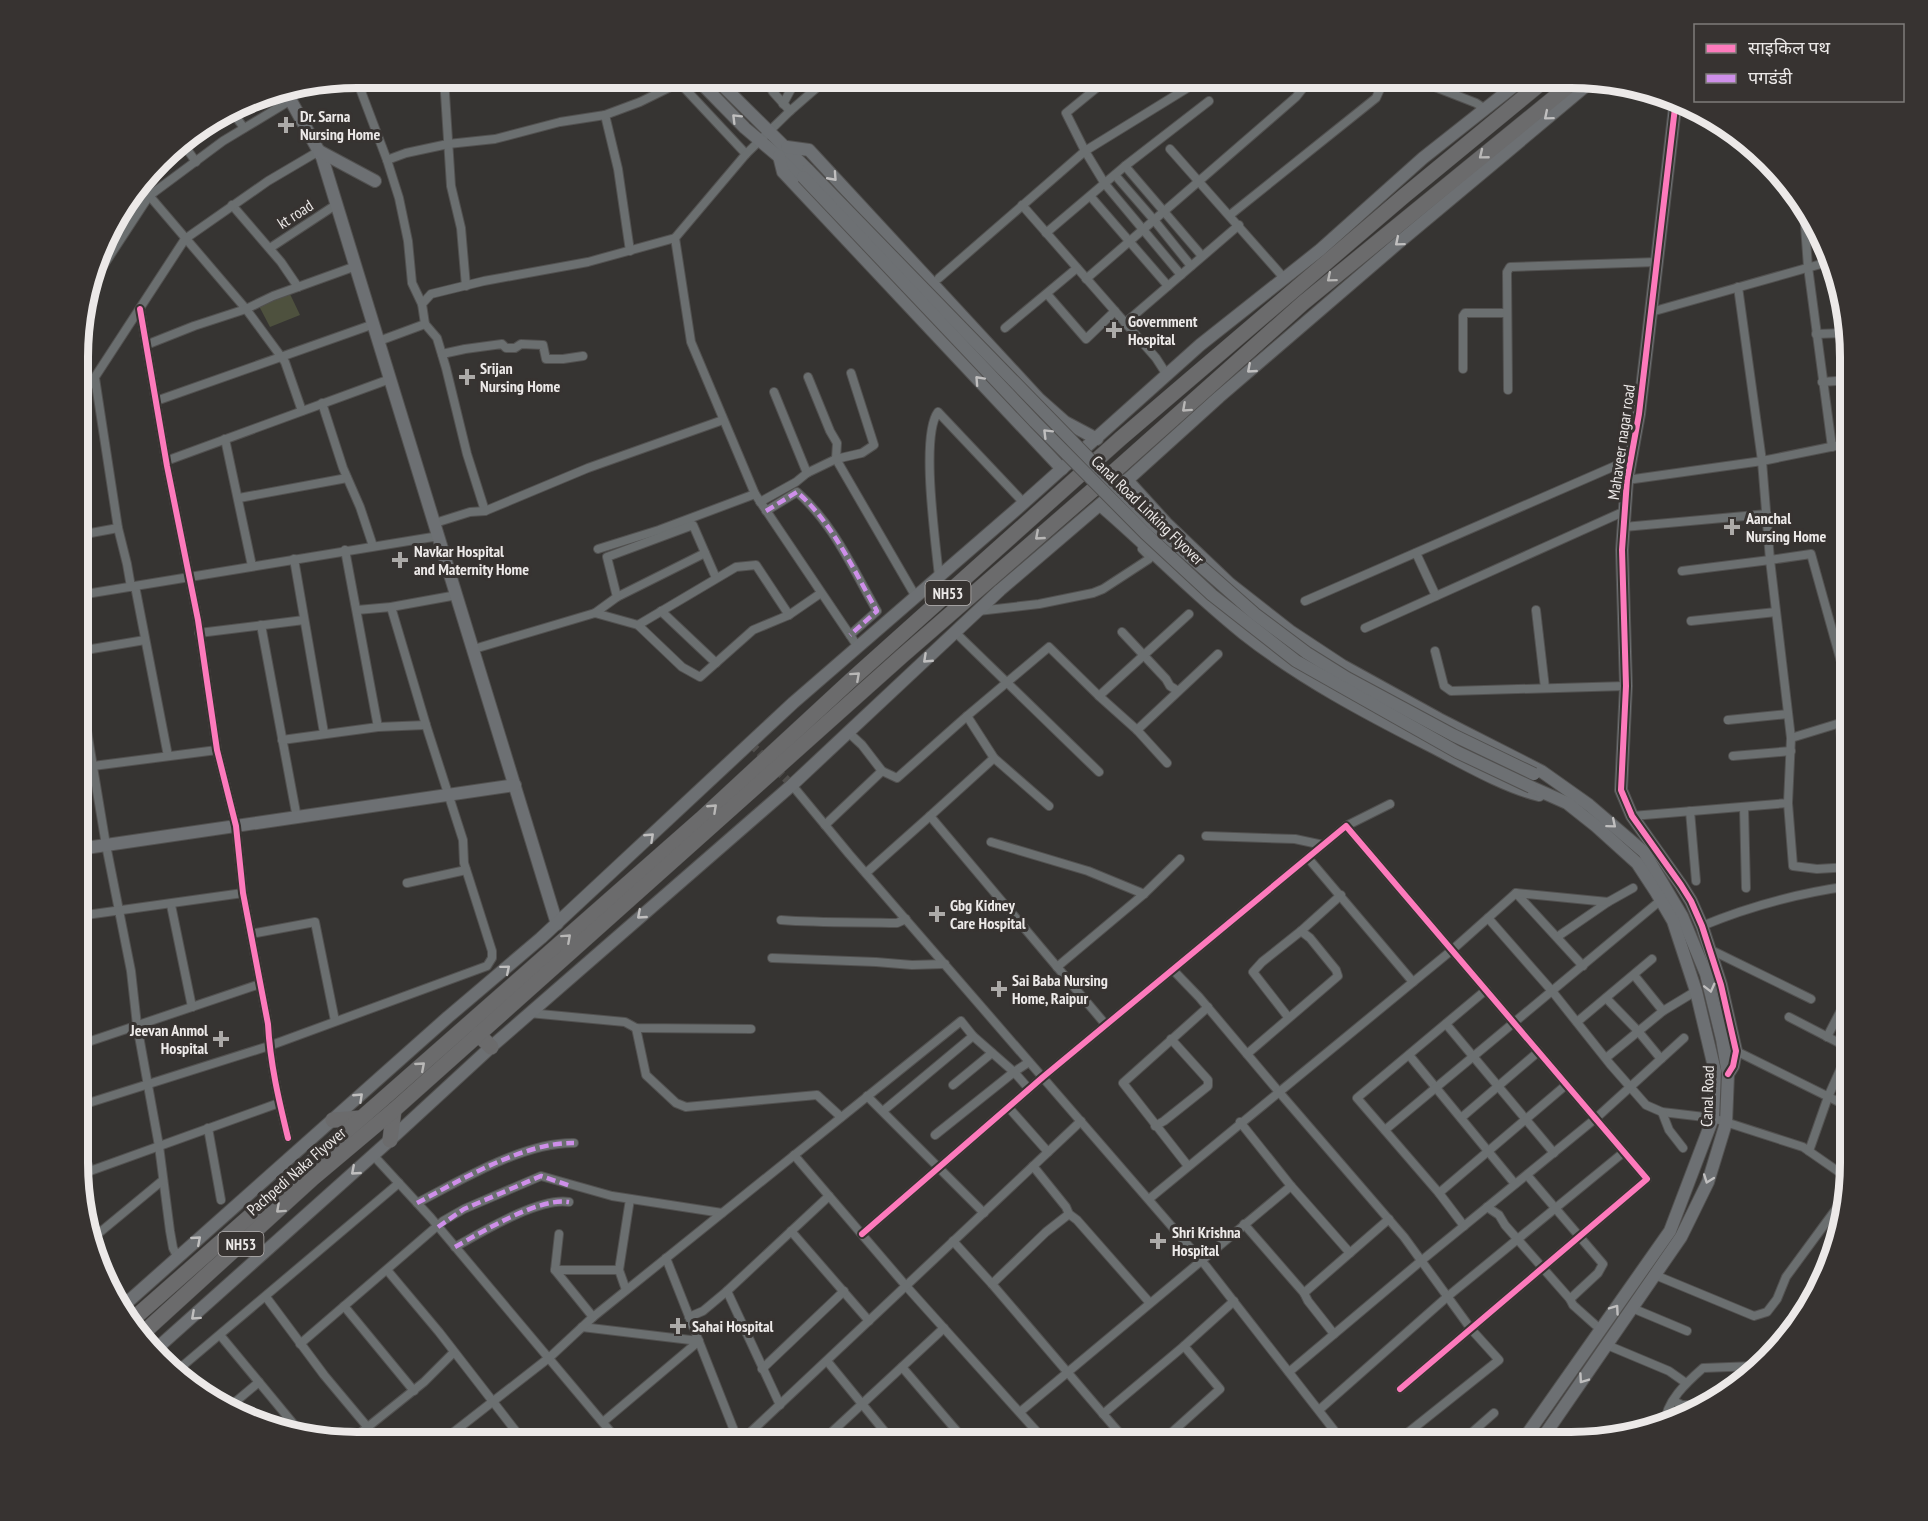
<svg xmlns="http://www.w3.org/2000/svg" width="1928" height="1521" font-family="'PT Sans Narrow','Noto Sans Devanagari',sans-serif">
<rect width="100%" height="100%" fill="#363432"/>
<polygon fill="#4e513e" points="290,294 300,315 270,327 259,306"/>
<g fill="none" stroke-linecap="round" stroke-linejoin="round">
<polyline stroke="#514f4d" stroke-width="8" stroke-dasharray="8 4" stroke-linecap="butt" points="751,744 792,785"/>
<defs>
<g id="street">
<polyline points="356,78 387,160 399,198 408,241 412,283 422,304"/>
<polyline points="444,78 451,186 461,228 466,286"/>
<polyline points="675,78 746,154"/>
<polyline points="765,78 773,92 790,111"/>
<polyline points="1104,78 1099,86 1066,113 1085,151 1105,184 1181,275"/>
<polyline points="1412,78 1476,103 1485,109"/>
<polyline points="1449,92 1456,79"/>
<polyline points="783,104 797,78"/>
<polyline points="233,113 244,128"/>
<polyline points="605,115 618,169 630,251"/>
<polyline points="182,142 196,162"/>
<polyline points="1170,149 1284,278"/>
<polyline points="387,160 406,153 448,144 495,139 560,122 605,115 640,102 689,78"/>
<polyline points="1125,166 1202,256"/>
<polyline points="1115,175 1154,220 1191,266"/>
<polyline points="141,186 246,309 285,362 302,411"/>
<polyline points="1091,197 1168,286"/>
<polyline points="232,205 281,262 298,287"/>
<polyline points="1022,205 1156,358 1167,375"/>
<polyline points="1804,212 1808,267 1832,447"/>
<polyline points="1230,215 1376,98 1385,78"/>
<polyline points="1046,233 1125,166 1209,101"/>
<polyline points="675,238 691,342 755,494 858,647"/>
<polyline points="270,248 337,204"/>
<polyline points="939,278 1085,151 1189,87 1191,83 1188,78"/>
<polyline points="1086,279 1296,97 1311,78"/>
<polyline points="94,280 149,196 223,141 291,100"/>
<polyline points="1738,287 1762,461 1850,443"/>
<polyline points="1047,294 1086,339 1115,311"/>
<path d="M 140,309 L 167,466 L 198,620 L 217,750 L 236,826 L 243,893 L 268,1024 C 270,1063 279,1101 288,1138"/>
<polyline points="1651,312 1828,262"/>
<polyline points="1125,323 1239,225"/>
<polyline points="425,324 437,338 446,368 467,454 485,511"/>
<polyline points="1005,328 1077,268"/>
<polyline points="1816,334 1844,333"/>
<polyline points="379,341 425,324 422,304 431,294 484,281 588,262 675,238 746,154 790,111 828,78"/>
<polyline points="146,345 194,326 246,309 273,296 356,266"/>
<polyline points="442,354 465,349 502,344 506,348 515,348 521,344 543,345 546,359 563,359 583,356"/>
<polyline points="1463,369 1463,316 1465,313 1507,313"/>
<polyline points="808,377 830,431 837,443 836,459 916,597"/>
<polyline points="95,378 118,528 127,564 131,587"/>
<polyline points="1822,382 1850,380"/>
<polyline points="1508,390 1507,272 1510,267 1657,262"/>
<polyline points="774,392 807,473"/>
<polyline points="80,400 185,239 268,181 319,151"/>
<polyline points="156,401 374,324"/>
<polyline points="322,403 343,468 360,507 373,546"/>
<polyline points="225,439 252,566"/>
<polyline points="166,461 390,379"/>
<polyline points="1627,480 1762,461 1770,560 1811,554 1850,694"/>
<polyline points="239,498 347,478"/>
<polyline points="760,502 796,482 807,473 836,459 862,453 874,445 851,373"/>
<path d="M 766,511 L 797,492 C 833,523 854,571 877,611 L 850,635"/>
<polyline points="435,523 470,512 485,511 588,468 723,420"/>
<polyline points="1624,527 1767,514"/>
<polyline points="80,535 118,528"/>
<polyline points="598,549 659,530 755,494"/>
<polyline points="345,550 378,727"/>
<polyline points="1416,553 1436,596"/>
<polyline points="294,559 324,733"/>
<path d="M 939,577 C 936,544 920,436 938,412 L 1024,503"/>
<polyline points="135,586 168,756"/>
<polyline points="80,595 439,536"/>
<polyline points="617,597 705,553"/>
<polyline points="1305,601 1631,459"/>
<polyline points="357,610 391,607 457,595"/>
<polyline points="1536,610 1545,688"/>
<polyline points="661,611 716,663"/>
<polyline points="978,611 1039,604 1093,593 1103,589 1149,559 1148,555 1142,549"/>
<polyline points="595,613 617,597 607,557 693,525 716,578"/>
<polyline points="1691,621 1776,612"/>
<polyline points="261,625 297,818"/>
<polyline points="638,625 736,567 756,565 789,615"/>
<polyline points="1365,628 1625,511"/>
<polyline points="955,632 1099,772"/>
<polyline points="1122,632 1166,679 1170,686 1178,691"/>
<polyline points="199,633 304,620"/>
<polyline points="474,649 595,613 638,625 682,667 700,677 753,630 789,615 821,593"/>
<polyline points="80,651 145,640"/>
<polyline points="1435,651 1444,686 1451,691 1626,686"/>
<polyline points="80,689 106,845 131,971 137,1025 159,1146 170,1231 173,1248 178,1258"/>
<polyline points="1099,696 1137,730 1167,763"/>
<polyline points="1728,720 1788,714"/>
<polyline points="1840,723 1850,873"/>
<polyline points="1137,730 1218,654"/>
<polyline points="848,732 862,745 882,771 897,778 967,716"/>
<polyline points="1791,738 1850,720"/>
<polyline points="282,740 378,727 426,725"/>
<polyline points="1733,756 1791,751"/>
<polyline points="994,758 967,716 1049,647 1099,696 1189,614"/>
<polyline points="93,766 217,750"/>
<polyline points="792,785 849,854 1206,1266 1344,1443"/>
<polyline points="1788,803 1793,866 1817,869 1850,867"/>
<polyline points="1049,806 994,758 930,816 1106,1025"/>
<polyline points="1744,807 1746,888"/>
<polyline points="1690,811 1696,881"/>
<polyline points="1632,816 1788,803 1791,738 1770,560 1682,571"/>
<polyline points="825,825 882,771"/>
<polyline points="1346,826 1390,804"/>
<polyline points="1206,836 1295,839 1323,845"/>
<polyline points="991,842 1088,871 1144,894"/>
<polyline points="1308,858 1413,982"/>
<polyline points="866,873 930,816"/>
<polyline points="407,883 466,870"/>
<polyline points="1516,893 1583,966"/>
<polyline points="171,905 192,1007"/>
<polyline points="79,916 243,893"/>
<polyline points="1488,918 1552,991 1610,1064 1646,1105 1662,1112 1713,1118 1803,1147 1849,1179"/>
<path d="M 781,920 C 820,923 859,922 897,923 L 906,919"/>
<path d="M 1702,926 C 1750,906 1799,893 1850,886"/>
<polyline points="251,934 315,922 335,1021"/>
<polyline points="1557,937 1608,902"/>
<polyline points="1709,949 1811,999"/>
<polyline points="772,958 876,962 912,965 945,964"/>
<polyline points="1057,967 1144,894 1180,859"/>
<polyline points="1173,970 1199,997 1279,1092 1404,1237 1471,1329 1499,1360 1395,1443"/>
<polyline points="1634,975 1663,1011"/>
<polyline points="1606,998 1638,1031 1661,1059"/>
<polyline points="529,1013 625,1022 636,1028 751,1029"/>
<polyline points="1288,1017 1253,972 1262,962 1301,931 1341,895"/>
<polyline points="1789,1017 1849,1048"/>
<polyline points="1577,1022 1652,959"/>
<polyline points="79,1024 84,1043"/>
<polyline points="1446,1024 1554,1153"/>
<polyline points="636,1028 646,1075 676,1103 686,1107 817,1095 841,1117"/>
<polyline points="973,1036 1014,1072 1029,1062"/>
<polyline points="1827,1037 1850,993"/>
<polyline points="79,1045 260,984"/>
<polyline points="1736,1051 1849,1107"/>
<polyline points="1247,1054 1338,976 1336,970 1310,938 1301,931"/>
<polyline points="1409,1055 1515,1184"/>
<polyline points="1606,1058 1663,1011 1696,991"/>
<polyline points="953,1085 992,1053"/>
<polyline points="867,1096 984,1213"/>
<polyline points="79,1106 269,1046 487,966 492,958 492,951 464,863 463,840 426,725 391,607"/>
<polyline points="1009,1108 1048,1152"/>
<polyline points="1662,1112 1669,1130 1683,1148"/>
<polyline points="1461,1118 1538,1052"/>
<polyline points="1240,1122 1291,1186 1350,1253"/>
<polyline points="1155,1126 1164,1121 1208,1086 1208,1080 1171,1039"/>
<polyline points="208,1128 221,1200"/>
<polyline points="1385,1130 1661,900"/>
<polyline points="935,1135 1014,1072 1029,1089"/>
<polyline points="79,1141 90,1170"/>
<polyline points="1809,1151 1828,1097 1849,1050"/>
<polyline points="373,1155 431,1218 620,1443"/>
<polyline points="794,1155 906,1286 1047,1443"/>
<polyline points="1033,1166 1066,1207 1069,1214 1077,1220 1150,1303"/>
<polyline points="1188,1166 1123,1083 1208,1007"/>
<polyline points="79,1175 279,1103"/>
<polyline points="1527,1175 1603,1264 1598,1273 1570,1299"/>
<polyline points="1439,1193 1566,1085"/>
<polyline points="1149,1199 1452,950 1516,893 1608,902 1633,888"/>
<path d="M 417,1203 C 461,1180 524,1142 574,1143"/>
<polyline points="1487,1207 1499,1215 1505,1225 1570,1299 1573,1305 1601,1330"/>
<polyline points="1244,1224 1304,1293 1308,1301 1334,1334"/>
<polyline points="1464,1226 1439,1193 1357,1098 1486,990"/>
<polyline points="791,1231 869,1321"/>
<polyline points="862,1234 1043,1077 1346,826 1647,1179 1400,1389"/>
<polyline points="93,1238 163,1180"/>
<polyline points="953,1241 992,1284 1128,1443"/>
<path d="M 455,1247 C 482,1232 539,1197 569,1202"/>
<polyline points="666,1258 739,1443"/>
<polyline points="387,1270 439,1332 525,1443"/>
<polyline points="555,1270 559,1234"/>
<polyline points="1655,1275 1754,1316 1767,1312 1777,1299 1786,1277 1847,1194"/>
<polyline points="992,1284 1046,1232 1069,1214"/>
<polyline points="626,1290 619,1270 630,1199"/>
<polyline points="727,1291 780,1405"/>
<polyline points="1304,1293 1389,1219"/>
<polyline points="266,1297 324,1375 380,1442"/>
<polyline points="344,1306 414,1391"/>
<polyline points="1632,1308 1687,1331"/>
<polyline points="593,1317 555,1270 619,1270"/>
<polyline points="689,1317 703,1311 727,1291 829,1196"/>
<polyline points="582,1327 699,1341 603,1422"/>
<polyline points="220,1335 301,1433"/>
<polyline points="300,1344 443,1221 464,1209 541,1176 612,1196 722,1213"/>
<polyline points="1607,1345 1669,1371 1686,1383"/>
<polyline points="827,1361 894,1443"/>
<polyline points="902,1367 967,1443"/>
<polyline points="762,1369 844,1291"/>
<polyline points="1289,1372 1421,1261 1595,1119 1684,1038"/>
<polyline points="173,1374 399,1183"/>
<polyline points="1674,1401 1682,1405 1701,1405"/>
<polyline points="228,1408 259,1382"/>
<polyline points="1319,1410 1447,1297 1624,1152"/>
<polyline points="1020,1412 1291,1186"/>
<polyline points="1103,1414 1184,1346 1234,1301"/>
<path d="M 1665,1424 C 1665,1402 1687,1382 1703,1368 L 1755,1366"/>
<polyline points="349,1442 424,1382 454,1352"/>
<polyline points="441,1442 550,1357 593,1317 961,1021 973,1036 883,1111"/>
<polyline points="739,1443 1081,1121"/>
<polyline points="820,1443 944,1328"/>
<polyline points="1160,1443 1220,1389 1184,1346"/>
<polyline points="1460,1443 1494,1413"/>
</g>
<g id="secondary">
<polyline points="696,78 745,128 803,177"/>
<polyline points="715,78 808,170"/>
<polyline points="285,90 322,157 557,924"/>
<polyline points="1676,99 1639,414 1627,480 1622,550 1626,686 1621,790 1632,816 1681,885 1691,901 1702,926 1721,985 1736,1051 1733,1066 1728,1074"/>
<polyline points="787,147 809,150 1039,399 1065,422 1097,439"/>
<polyline points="319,151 375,181"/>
<polyline points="779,156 783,172 1062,469"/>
<polyline points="1127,480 1166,523 1230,584 1290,631 1343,666 1439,719 1541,771 1589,805 1644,852 1682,916 1706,974 1722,1039 1728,1074 1726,1123 1708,1182 1681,1237 1539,1443"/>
<path d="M 1100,505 C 1148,546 1193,593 1243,633 C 1300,678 1366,713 1431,746 C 1464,763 1503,786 1539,795"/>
<polyline points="79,849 515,785"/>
<polyline points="122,1307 448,1017 541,938 793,703 1018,508 1200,345 1320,250 1423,158 1523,79"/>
<polyline points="155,1350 390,1140 491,1047 792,785 1000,590 1104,501 1219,397 1397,244 1593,80"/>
<polyline points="1521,1443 1670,1231 1713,1118 1715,1071 1696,991 1673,921 1656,892 1637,863 1596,826 1567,803 1531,787"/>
</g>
<g id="highway">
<polyline points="478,1034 491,1047"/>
<polyline points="333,1120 361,1118"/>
<polyline points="390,1140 394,1110"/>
<polyline points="132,1320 701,819 850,681 1120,439 1404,196 1546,79"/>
<polyline points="142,1334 312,1179 394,1110 902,656 1118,468 1303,303 1577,79"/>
</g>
</defs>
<use href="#street" stroke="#525150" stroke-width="10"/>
<use href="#secondary" stroke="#525150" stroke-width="14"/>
<use href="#highway" stroke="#525150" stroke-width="16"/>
<use href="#street" stroke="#6b6f70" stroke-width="8"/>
<use href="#secondary" stroke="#6d7073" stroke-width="12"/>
<use href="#highway" stroke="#6b6b6c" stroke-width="15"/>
<defs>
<g id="secondary-bridge">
<polyline points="808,170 1153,524 1255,614 1307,653 1347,678 1453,735 1534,774"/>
<polyline points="803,177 1035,422 1145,533 1212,595 1296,661 1457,752 1531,787"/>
</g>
</defs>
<use href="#secondary-bridge" stroke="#525150" stroke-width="14" stroke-linecap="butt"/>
<use href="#secondary-bridge" stroke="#6d7073" stroke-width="12"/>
<g stroke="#ce8fe9" stroke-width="4.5" stroke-dasharray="9 4.5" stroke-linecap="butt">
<path d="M 766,511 L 797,492 C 833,523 854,571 877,611 L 850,635"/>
<path d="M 417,1203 C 461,1180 524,1142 574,1143"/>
<polyline points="438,1227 464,1209 541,1176 571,1186"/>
<path d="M 455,1247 C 482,1232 539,1197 569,1202"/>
</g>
<defs>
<g id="cycleway">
<polyline points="1676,99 1639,414 1627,480 1622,550 1626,686 1621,790 1632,816 1681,885 1691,901 1702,926 1721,985 1736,1051 1733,1066 1728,1074"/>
<path d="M 140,309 L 167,466 L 198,620 L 217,750 L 236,826 L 243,893 L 268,1024 C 270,1063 279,1101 288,1138"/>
<polyline points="862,1234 1043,1077 1346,826 1647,1179 1400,1389"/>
</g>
</defs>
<use href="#cycleway" stroke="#373331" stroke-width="10"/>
<use href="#cycleway" stroke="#fd7abc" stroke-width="6"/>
</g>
<defs><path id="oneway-chevron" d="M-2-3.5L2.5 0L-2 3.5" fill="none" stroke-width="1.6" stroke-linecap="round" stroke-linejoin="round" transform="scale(1.5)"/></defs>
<g stroke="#c0bfbf">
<use href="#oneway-chevron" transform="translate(1548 116) rotate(140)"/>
<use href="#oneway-chevron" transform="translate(736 118) rotate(-135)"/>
<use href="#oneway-chevron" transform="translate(833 177) rotate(48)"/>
<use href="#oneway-chevron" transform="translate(1399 242) rotate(140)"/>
<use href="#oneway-chevron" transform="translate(1251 369) rotate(139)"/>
<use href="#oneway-chevron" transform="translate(979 380) rotate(-133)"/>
<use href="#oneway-chevron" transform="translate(1047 433) rotate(-135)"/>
<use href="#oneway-chevron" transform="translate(927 659) rotate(137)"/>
<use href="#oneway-chevron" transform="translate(1612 824) rotate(40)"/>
<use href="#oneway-chevron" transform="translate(650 837) rotate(-43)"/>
<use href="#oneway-chevron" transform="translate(641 915) rotate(139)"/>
<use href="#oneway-chevron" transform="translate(506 969) rotate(-40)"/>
<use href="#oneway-chevron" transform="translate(1710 988) rotate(76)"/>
<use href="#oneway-chevron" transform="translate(359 1097) rotate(-43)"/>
<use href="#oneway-chevron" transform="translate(355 1171) rotate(139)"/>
<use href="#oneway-chevron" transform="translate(1708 1179) rotate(110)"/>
<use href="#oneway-chevron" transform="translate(197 1240) rotate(-41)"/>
<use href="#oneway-chevron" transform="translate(1615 1309) rotate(-55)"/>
<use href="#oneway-chevron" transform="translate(195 1316) rotate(138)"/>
<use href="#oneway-chevron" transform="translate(1583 1379) rotate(125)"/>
</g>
<g stroke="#b8b7b6">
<use href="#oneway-chevron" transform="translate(1483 155) rotate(141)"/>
<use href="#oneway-chevron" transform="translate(1331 278) rotate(140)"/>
<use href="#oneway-chevron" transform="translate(1186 408) rotate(138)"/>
<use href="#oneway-chevron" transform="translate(1039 536) rotate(139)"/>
<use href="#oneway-chevron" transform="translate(856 676) rotate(-42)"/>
<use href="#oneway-chevron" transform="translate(713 808) rotate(-43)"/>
<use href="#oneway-chevron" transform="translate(567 938) rotate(-42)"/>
<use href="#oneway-chevron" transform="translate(421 1066) rotate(-41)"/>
<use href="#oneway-chevron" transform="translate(280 1209) rotate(138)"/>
</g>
<g fill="#acaaa8" stroke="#373331" stroke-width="2">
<path d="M283 116h6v6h6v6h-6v6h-6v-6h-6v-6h6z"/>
<path d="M1111 321h6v6h6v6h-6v6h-6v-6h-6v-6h6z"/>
<path d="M464 368h6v6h6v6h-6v6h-6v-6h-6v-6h6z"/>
<path d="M1729 518h6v6h6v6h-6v6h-6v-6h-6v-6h6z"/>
<path d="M397 551h6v6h6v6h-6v6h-6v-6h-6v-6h6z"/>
<path d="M934 905h6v6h6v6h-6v6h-6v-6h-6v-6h6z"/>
<path d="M996 980h6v6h6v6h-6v6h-6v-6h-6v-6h6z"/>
<path d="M218 1030h6v6h6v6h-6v6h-6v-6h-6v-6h6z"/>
<path d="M1155 1232h6v6h6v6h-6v6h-6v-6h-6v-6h6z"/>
<path d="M675 1317h6v6h6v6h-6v6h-6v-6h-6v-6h6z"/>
</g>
<g text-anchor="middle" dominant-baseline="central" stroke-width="6" stroke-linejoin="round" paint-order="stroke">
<g fill="#373331" stroke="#b6b2b1" stroke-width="1.5">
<rect x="925.5" y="581" width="45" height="24" rx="4.5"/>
<rect x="218.5" y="1232" width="45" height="24" rx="4.5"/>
</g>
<g font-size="15" font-weight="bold" fill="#ece9e8">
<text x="948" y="593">NH53</text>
<text x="241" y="1244">NH53</text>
</g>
<g font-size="16" font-weight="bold" fill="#ece9e8" stroke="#373331" text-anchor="start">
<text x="300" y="116">Dr. Sarna<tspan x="300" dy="18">Nursing Home</tspan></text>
<text x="1128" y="321">Government<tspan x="1128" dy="18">Hospital</tspan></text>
<text x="480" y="368">Srijan<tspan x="480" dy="18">Nursing Home</tspan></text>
<text x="1746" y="518">Aanchal<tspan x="1746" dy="18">Nursing Home</tspan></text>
<text x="414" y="551">Navkar Hospital<tspan x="414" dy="18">and Maternity Home</tspan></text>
<text x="950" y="905">Gbg Kidney<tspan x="950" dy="18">Care Hospital</tspan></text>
<text x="1012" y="980">Sai Baba Nursing<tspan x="1012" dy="18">Home, Raipur</tspan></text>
<text x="208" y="1030" text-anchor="end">Jeevan Anmol<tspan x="208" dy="18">Hospital</tspan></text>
<text x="1172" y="1232">Shri Krishna<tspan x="1172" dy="18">Hospital</tspan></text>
<text x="692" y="1326">Sahai Hospital</text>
</g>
<g font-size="16" fill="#ece9e8" stroke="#373331">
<text transform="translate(295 214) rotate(-33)">kt road</text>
<text transform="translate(1621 442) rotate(-82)">Mahaveer nagar road</text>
<text transform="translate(1148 510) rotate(44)">Canal Road Linking Flyover</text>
<text transform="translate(1707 1096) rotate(-88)">Canal Road</text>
<text transform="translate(296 1171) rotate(-41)">Pachpedi Naka Flyover</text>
</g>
</g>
<path d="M0 0H1928V1521H0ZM357 88H1571A269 269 0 0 1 1840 357V1163A269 269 0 0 1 1571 1432H357A269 269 0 0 1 88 1163V357A269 269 0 0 1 357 88Z" fill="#373331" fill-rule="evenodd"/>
<path fill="none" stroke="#ece9e8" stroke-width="8" d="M357 88H1571A269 269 0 0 1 1840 357V1163A269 269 0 0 1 1571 1432H357A269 269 0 0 1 88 1163V357A269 269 0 0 1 357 88Z"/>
<rect x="1694" y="24" width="210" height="78" fill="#373331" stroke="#7f7c7a" stroke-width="1.5"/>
<rect x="1706" y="44" width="30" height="9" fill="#fd7abc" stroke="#7f7c7a" stroke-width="1.5"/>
<text x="1748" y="54" font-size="18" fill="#ece9e8">साइकिल पथ</text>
<rect x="1706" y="74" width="30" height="9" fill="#ce8fe9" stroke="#7f7c7a" stroke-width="1.5"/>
<text x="1748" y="84" font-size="18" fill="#ece9e8">पगडंडी</text>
</svg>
